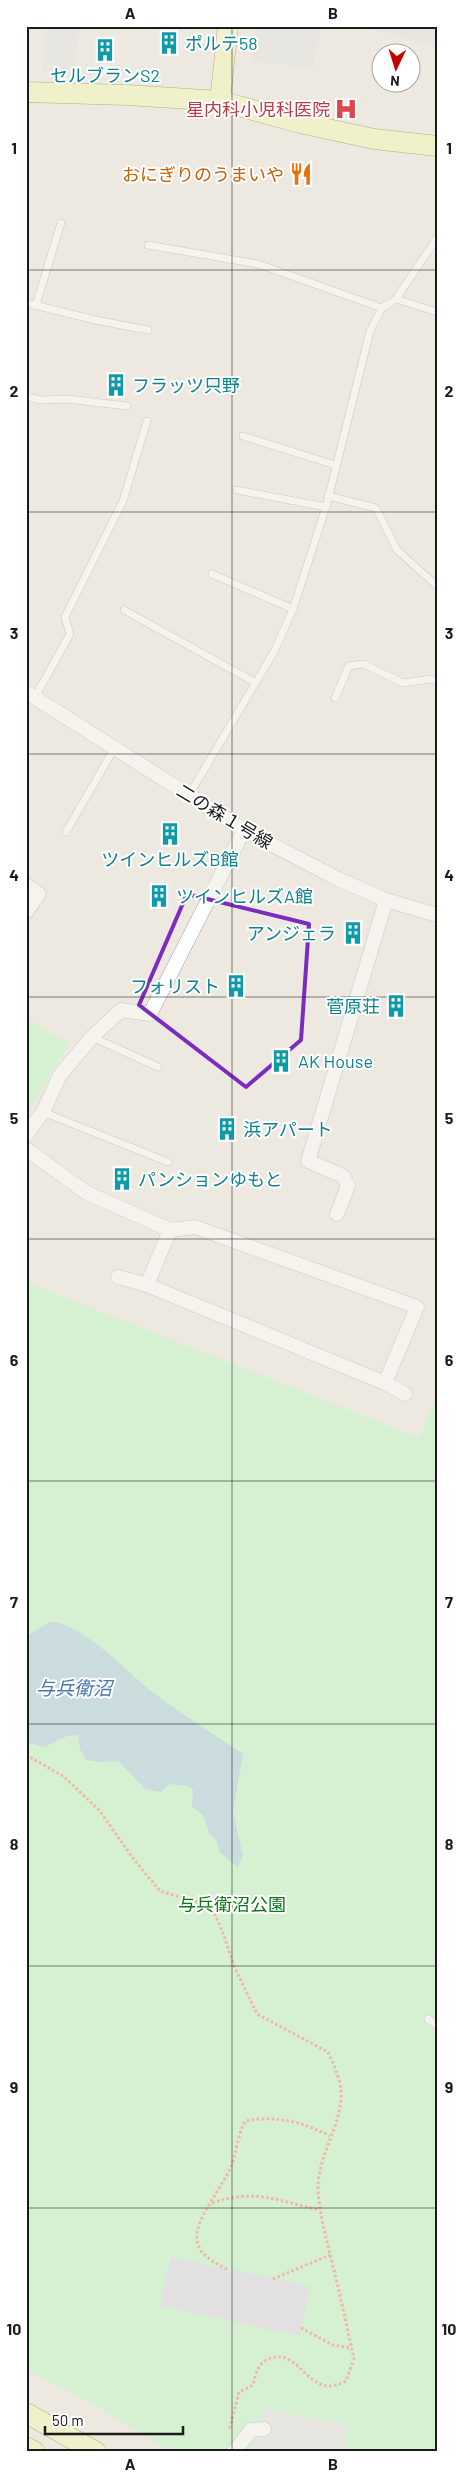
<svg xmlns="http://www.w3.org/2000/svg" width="463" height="2478" font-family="Barlow,'Noto Sans JP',sans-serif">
<rect width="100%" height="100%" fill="#ede9e0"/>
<g fill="#bbf8c1">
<polygon points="26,1017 69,1044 26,1115"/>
<polygon points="26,1282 420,1438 437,1393 437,2452 171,2452 93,2404 26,2370"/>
</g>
<g fill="#e3e3e3">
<polygon points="46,26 78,27 75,74 43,72"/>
<polygon points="257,26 320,26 314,69 253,61"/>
<polygon points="377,26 437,26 437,47 376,30"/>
<polygon points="264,2409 349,2425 342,2452 250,2452"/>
</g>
<polygon fill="#d5d5e2" points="171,2257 310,2286 300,2336 160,2306"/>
<path fill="#a0cddb" d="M 50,1622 C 82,1622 129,1674 155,1694 C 183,1715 214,1734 243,1754 L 233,1811 L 243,1856 L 238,1867 L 219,1852 C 218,1843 217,1839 210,1835 L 203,1815 L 192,1807 L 193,1790 L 188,1786 L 170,1784 L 161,1792 L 145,1789 L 118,1761 L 99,1762 L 86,1760 L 80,1749 L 78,1735 L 67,1736 L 44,1747 L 26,1742 L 26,1636 Z"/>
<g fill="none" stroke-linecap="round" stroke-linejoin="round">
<defs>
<g id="lane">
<polyline points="148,245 258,264 382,308"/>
<polyline points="396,299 437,312"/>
<polyline points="26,303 95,320 148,330"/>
<polyline points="36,305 61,223"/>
<polyline points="26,397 42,400 67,399 127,406"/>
<polyline points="243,436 335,465"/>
<polyline points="237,490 326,507"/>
<polyline points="328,496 376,508 397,550 437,586"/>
<polyline points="212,574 293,609"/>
<polyline points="124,610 256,683"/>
<polyline points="35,697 70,634 65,617 123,501 147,421"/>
<polyline points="335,698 349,666 364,664 403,683 432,679 437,682"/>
<polyline points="189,795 275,650 293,609 326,507 370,331 382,308 396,299 437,238"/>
<polyline points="66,832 114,749"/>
<polyline points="92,1037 158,1067"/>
<polyline points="43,1112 168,1162"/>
<polyline points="428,2019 437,2025"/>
</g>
<g id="street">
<polyline points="26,692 244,830 338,879 386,900 437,915"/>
<polyline points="26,885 39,894 26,912"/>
<polyline points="26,1135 43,1112 60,1075 92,1037 121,1010 150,1014 244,830"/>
<polyline points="26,1149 87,1193 170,1230 195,1227 417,1307 385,1383 147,1285 170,1230"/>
<polyline points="337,1214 348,1186 343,1176 308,1161 386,900"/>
<polyline points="118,1277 147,1285"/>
<polyline points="385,1383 405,1394"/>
<polyline points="234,2452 251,2430 264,2429"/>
</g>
<g id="secondary">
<polyline points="26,92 127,95 220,101 300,123 374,139 437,146"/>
<polyline points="220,101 228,26"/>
<polyline points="26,2413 96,2452"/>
<polyline points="26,2447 35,2452"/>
</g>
</defs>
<use href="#lane" stroke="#a2a2a2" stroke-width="8"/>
<use href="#street" stroke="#a2a2a2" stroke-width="15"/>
<use href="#secondary" stroke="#626f05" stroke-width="21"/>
<g stroke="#f97665" stroke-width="3" stroke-dasharray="2.5 2.5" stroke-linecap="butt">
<path d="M 26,1755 L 63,1776 L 99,1810 L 135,1861 L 160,1891 L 211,1906 L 223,1933 L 234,1966 L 257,2014 L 328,2052 C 334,2066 343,2084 341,2099 C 338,2132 317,2158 318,2191 C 320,2216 326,2238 332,2262 C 340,2294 347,2327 354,2359 L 346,2381 C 340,2384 334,2386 327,2386 C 305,2383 295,2350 271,2358 C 258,2362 256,2373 253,2385 L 239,2392 L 229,2431"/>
<path d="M 212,2203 C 256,2188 277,2201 320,2210"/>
<path d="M 227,2269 C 214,2262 200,2256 197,2241 C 193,2222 222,2187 230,2169 C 237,2153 237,2137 245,2121 C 276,2115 303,2122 330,2136"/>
<polyline points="273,2279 330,2255"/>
<polyline points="301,2328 333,2345 351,2348"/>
</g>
<use href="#lane" stroke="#fff" stroke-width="7"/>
<use href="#street" stroke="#fff" stroke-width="14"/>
<use href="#secondary" stroke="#f4f9b2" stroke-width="20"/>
</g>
<path d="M0 0H463V2478H0ZM 187,894 L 309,924 L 301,1040 L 246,1087 L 139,1005 Z" fill="#ede9e0" fill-opacity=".55" fill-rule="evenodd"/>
<path fill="none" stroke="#7b2cbf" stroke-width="4" stroke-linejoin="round" d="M 187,894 L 309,924 L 301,1040 L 246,1087 L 139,1005 Z"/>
<path fill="none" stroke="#1b1b1b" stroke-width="1" stroke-opacity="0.55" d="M 232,26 L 232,2452M 26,270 L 437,270M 26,512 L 437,512M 26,754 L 437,754M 26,997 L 437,997M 26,1239 L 437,1239M 26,1481 L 437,1481M 26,1724 L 437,1724M 26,1966 L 437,1966M 26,2208 L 437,2208"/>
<defs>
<symbol id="building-bare" viewBox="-9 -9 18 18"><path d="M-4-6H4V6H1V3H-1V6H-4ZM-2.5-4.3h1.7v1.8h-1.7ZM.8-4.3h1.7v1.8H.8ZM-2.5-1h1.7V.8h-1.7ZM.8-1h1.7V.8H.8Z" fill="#0f9aa8" stroke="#fff" stroke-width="2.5" paint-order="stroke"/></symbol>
<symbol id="hospital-bare" viewBox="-9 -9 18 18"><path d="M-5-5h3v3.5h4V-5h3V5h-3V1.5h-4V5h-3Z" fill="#e0444e" stroke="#fff" stroke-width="2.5" paint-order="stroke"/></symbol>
<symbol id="restaurant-bare" viewBox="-9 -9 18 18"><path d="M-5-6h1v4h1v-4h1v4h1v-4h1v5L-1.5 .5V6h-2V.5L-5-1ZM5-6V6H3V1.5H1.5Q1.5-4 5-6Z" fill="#e8710a" stroke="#fff" stroke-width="2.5" paint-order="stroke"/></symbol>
</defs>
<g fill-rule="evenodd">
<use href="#building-bare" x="153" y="27" width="32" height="32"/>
<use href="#building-bare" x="89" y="34" width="32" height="32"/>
<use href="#hospital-bare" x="330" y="93" width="32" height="32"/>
<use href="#restaurant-bare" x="285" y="158" width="32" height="32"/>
<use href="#building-bare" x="100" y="369" width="32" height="32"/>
<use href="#building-bare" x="154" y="818" width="32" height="32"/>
<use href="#building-bare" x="143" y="880" width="32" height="32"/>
<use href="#building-bare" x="337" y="917" width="32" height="32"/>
<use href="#building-bare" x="220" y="970" width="32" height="32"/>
<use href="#building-bare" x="380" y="990" width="32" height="32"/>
<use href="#building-bare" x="265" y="1045" width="32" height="32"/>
<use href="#building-bare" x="211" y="1113" width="32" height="32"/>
<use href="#building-bare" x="106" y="1163" width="32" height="32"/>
</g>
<g text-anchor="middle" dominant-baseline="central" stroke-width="4" stroke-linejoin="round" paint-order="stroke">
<g font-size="18" fill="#0d838f" stroke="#fff" text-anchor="start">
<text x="185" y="43">ポルテ58</text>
<text x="105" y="75" text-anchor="middle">セルブランS2</text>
<text x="132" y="385">フラッツ只野</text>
<text x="170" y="859" text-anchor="middle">ツインヒルズB館</text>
<text x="176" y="896">ツインヒルズA館</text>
<text x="336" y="933" text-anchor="end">アンジェラ</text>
<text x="220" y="986" text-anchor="end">フォリスト</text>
<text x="380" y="1006" text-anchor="end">菅原荘</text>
<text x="298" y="1061">AK House</text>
<text x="243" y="1129">浜アパート</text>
<text x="138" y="1179">パンションゆもと</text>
</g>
<g font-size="18" fill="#be3a42" stroke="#fff" text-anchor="end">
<text x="330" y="109">星内科小児科医院</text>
</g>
<g font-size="18" fill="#c56008" stroke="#fff" text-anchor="end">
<text x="284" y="174">おにぎりのうまいや</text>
</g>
<g font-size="18" fill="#1b1b1b" stroke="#fff">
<text transform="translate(225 816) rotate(31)">二の森１号線</text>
</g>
<g font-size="18" fill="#0b7616" stroke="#fff">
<text x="232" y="1904">与兵衛沼公園</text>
</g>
<g font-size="19" font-style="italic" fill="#4978a9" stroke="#fff">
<text x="74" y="1687">与兵衛沼</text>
</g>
</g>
<rect width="463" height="2478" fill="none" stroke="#ffffff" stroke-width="55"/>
<g transform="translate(396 68) rotate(184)"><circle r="24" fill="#ffffff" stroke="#a4a4a4"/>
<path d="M0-4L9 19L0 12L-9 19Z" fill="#c50301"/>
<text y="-8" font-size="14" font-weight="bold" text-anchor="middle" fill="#1b1b1b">N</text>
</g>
<path d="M45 2426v8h138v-8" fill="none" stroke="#1b1b1b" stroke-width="2.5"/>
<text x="52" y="2426" font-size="15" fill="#1b1b1b" stroke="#ffffff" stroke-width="4" paint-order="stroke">50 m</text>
<rect x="28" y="28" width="408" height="2422" fill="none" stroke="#1b1b1b" stroke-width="2"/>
<g font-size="16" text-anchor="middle" font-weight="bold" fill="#1b1b1b">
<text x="130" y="19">A</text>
<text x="333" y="19">B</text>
<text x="14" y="154">1</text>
<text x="449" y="154">1</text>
<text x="14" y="397">2</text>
<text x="449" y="397">2</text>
<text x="14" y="639">3</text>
<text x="449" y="639">3</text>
<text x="14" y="881">4</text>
<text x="449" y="881">4</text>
<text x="14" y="1124">5</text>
<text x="449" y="1124">5</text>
<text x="14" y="1366">6</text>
<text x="449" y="1366">6</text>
<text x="14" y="1608">7</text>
<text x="449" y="1608">7</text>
<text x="14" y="1850">8</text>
<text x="449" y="1850">8</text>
<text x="14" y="2093">9</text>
<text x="449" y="2093">9</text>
<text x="14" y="2335">10</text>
<text x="449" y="2335">10</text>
<text x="130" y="2470">A</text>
<text x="333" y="2470">B</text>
</g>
</svg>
